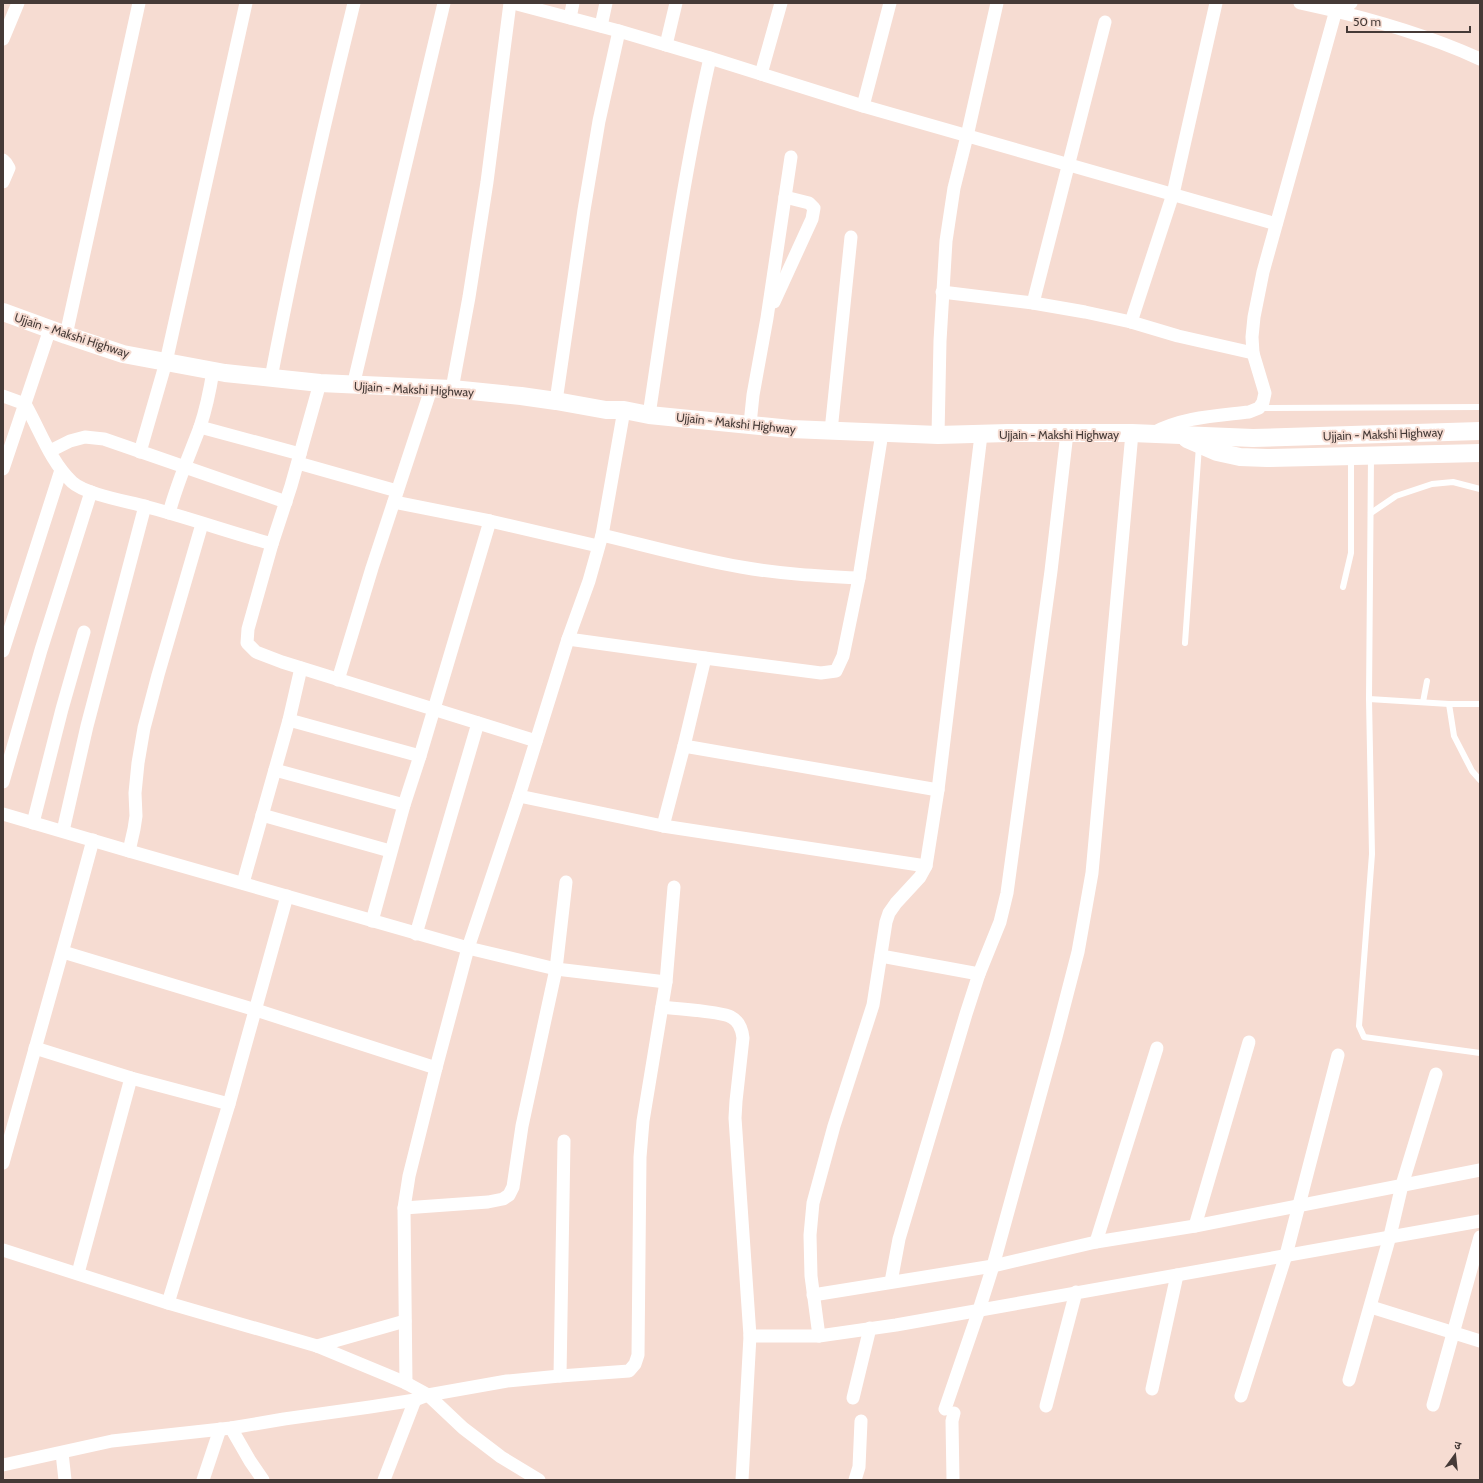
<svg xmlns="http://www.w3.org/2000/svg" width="1483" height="1483" font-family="Cabin,'Noto Sans Devanagari',sans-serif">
<rect width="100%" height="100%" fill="#f6dcd2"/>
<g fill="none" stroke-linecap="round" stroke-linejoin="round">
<g stroke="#fff" stroke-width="6">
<polyline points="1260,408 1480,407"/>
<polyline points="1371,457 1369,699 1372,854 1359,1026 1364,1037 1480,1053"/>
<polyline points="1371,513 1396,496 1432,484 1453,482 1480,489"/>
<polyline points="1343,587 1351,553 1351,457"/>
<polyline points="1185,643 1199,446"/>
<polyline points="1369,699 1449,704 1480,704"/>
<polyline points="1423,702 1427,681"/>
<polyline points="1449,704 1454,736 1472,771 1480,780"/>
</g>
<g stroke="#fff" stroke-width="13">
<polyline points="513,3 619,31 710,58 863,106 1276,224"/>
<path d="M 1300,3 C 1361,16 1423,33 1480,59"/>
<polyline points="570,18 573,3"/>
<polyline points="601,26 606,3"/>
<polyline points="3,39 18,3"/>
<polyline points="666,45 676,3"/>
<polyline points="761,74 781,3"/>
<polyline points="863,106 890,3"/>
<polyline points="3,160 6,163 9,168 3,182"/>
<polyline points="942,292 1033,303 1085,312 1131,322 1178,336 1253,353"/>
<polyline points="774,302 812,219 814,208 809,203 785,197"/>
<polyline points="1033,303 1105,22"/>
<polyline points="1131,322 1173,194 1216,3"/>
<polyline points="66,335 139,3"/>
<path d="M 271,378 C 295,252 323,128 354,3"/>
<polyline points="320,383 291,486 272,544 248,629 247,643 256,652 282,662 536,741"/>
<polyline points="353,386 444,3"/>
<polyline points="452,389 469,297 487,182 510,3"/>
<path d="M 3,396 L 25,404 C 40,430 50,461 72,482 C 85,494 125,501 144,506 C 186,517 229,532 272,544"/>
<polyline points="556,401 584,210 599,121 619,31"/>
<path d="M 649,415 C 667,295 683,176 710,58"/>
<polyline points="750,424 753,395 767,318 791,157"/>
<polyline points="200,427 300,454"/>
<polyline points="831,431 851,237"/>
<path d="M 1153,433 C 1183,417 1216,416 1249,412 L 1259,408 L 1263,402 L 1265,393 L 1253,353 L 1252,337 L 1254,317 L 1263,272 L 1336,10 L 1351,3"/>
<polyline points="938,435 940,341 946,241 954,188 967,136 997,3"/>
<polyline points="50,451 70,441 85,437 104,439 286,502"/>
<polyline points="140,452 166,362 246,3"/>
<polyline points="298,463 397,491"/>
<polyline points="3,469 50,329"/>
<polyline points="394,502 490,521 598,546"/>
<path d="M 169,513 C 177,483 189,456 200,427 C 206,409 210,390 213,371"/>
<path d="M 602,535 C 648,546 694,559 741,567 C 780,574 819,576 859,578"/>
<polyline points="568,639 705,658 821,673 836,671 843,656 859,578 882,433"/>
<polyline points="3,651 61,470"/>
<polyline points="338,680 372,568 431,389"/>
<polyline points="289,720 420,756"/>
<polyline points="684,746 938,790"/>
<polyline points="275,770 404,805"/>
<polyline points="3,782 41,650 91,492"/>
<polyline points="519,796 663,826 926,866"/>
<polyline points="3,814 129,851 468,948 556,969 666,982"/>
<polyline points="262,815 390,851"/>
<polyline points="33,823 62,709 84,632"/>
<polyline points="663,826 684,746 705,658"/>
<polyline points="63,831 87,726 145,506"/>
<polyline points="129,851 134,829 136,816 135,793 138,763 144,728 158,675 202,524"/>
<polyline points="243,883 289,720 301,668"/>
<polyline points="372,921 404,805 420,756 490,521"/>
<polyline points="416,934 478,723"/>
<polyline points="63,952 256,1010 436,1068"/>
<polyline points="881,956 979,974"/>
<path d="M 662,1007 C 676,1009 720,1011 731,1017 C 739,1021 742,1029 743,1038 L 736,1101 L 735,1118 L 750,1336 L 742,1480"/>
<polyline points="35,1048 131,1078 229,1104"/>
<path d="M 3,1163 C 33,1055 64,948 93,840"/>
<polyline points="404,1208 488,1202 503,1199 509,1195 513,1187 522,1126 556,969 566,882"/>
<polyline points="1195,1226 1249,1042"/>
<polyline points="1096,1242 1157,1048"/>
<polyline points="3,1250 168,1303 317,1346 387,1375 406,1383 428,1395 463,1428 501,1457 539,1480"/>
<polyline points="78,1273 131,1078"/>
<polyline points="891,1282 899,1239 966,1014 979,974 1000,922 1007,893 1051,571 1067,433"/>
<polyline points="813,1295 993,1266 1096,1242 1195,1226 1480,1170"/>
<polyline points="168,1303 229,1104 287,896"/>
<polyline points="1371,1307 1480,1341"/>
<polyline points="750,1336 819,1336 896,1325 1480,1221"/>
<polyline points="819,1336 811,1276 810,1235 813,1203 834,1126 873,1005 886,922 889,913 896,903 920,877 926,866 938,790 981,435"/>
<polyline points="317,1346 405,1321"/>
<polyline points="560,1376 564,1141"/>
<polyline points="1349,1380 1390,1236 1402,1185 1436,1074"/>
<polyline points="406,1383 404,1208 409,1176 436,1068 468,948 519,796 568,639 589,581 602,535 624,410"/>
<polyline points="1152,1389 1177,1275"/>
<polyline points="1241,1396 1286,1255 1338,1055"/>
<polyline points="853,1398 870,1328"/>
<polyline points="1433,1405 1480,1237"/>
<polyline points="1046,1406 1076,1292"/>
<polyline points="945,1409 979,1310 993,1266 1056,1037 1078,952 1092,873 1132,433"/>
<polyline points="231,1428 250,1461 263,1480"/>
<polyline points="62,1453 65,1480"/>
<polyline points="3,1465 112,1441 231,1428 284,1419 370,1407 415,1400 428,1395 507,1381 560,1376 629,1371 635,1364 638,1355 640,1157 643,1121 666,982 674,887"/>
<polyline points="203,1480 220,1429"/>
<polyline points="384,1480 415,1400"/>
<polyline points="855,1480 859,1467 861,1421"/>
<polyline points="953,1480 952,1421 954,1413"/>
</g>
<g stroke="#fff" stroke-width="18">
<polyline points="3,312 66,335 123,354 225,373 320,383 452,389 521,396 556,401 606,410 624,410 649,415 791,429 938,435 1008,433 1132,433 1253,438 1480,431"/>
<polyline points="1187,439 1217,452 1240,457 1267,458 1480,453"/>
</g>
</g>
<g text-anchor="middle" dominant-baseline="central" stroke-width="4" stroke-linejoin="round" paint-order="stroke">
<g font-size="12" fill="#453a37" stroke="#f6dcd2">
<text transform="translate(72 335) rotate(18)">Ujjain - Makshi Highway</text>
<text transform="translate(414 389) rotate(3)">Ujjain - Makshi Highway</text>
<text transform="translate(736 423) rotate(6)">Ujjain - Makshi Highway</text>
<text x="1059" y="434">Ujjain - Makshi Highway</text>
<text transform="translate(1383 434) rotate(-2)">Ujjain - Makshi Highway</text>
</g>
</g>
<rect width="1483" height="1483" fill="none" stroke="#453a37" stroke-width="8"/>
<g transform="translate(1455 1455) rotate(15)" stroke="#f6dcd2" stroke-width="3" paint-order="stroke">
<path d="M0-3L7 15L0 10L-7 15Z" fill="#453a37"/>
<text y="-6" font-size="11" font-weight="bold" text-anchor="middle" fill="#453a37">उ</text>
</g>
<path d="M1347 26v6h123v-6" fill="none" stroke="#453a37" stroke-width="2"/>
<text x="1353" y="26" font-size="12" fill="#453a37" stroke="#f6dcd2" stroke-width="3" paint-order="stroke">50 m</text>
</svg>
